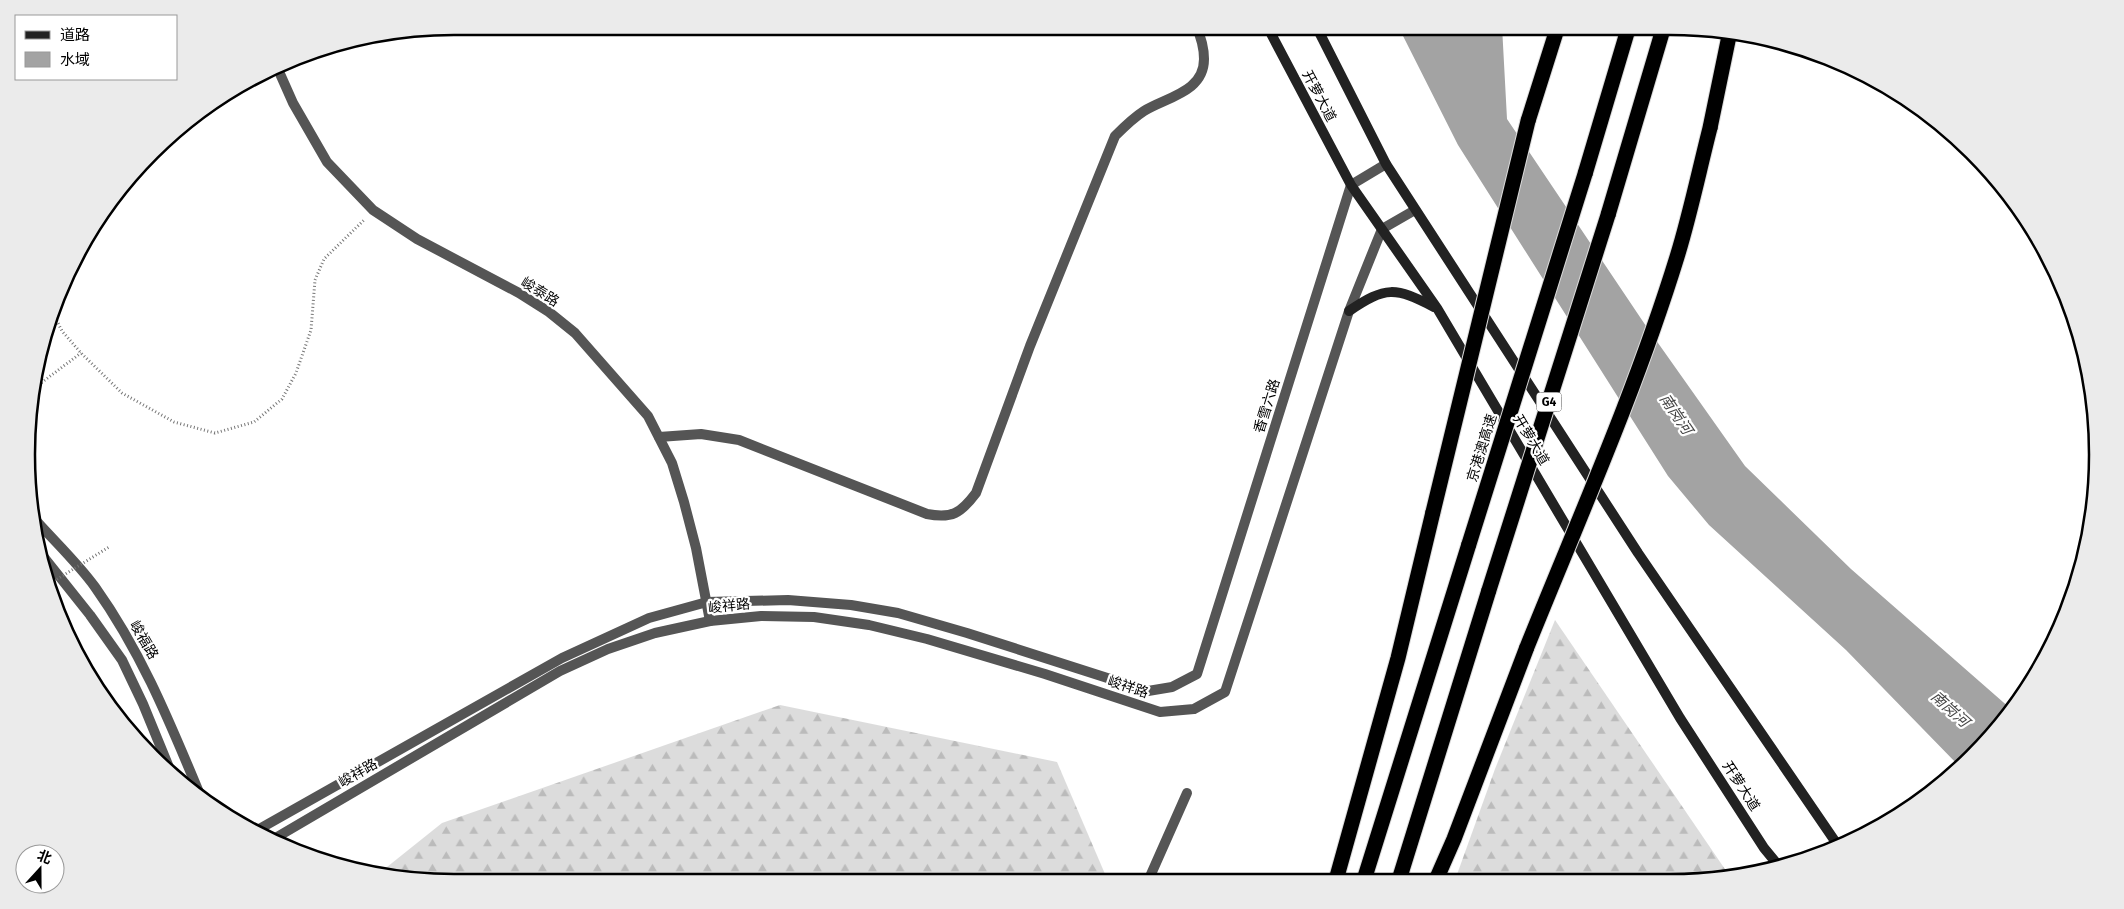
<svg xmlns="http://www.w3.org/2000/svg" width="2124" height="909" font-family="'Fira Sans','Noto Sans SC',sans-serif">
<defs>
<pattern id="forest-firs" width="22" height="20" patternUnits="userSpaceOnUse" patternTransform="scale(1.25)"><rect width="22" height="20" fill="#dcdcdc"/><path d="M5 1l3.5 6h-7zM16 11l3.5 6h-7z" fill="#bbb"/></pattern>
</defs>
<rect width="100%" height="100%" fill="#fff"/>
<g fill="url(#forest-firs)">
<polygon points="1555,620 1731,878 1455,880 1495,769"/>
<polygon points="780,705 1057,762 1108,881 455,883 382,871 442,823"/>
</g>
<polygon fill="#a3a3a3" points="1398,26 1502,26 1507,119 1646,326 1745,466 1851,569 2011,709 1960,767 1846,650 1709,525 1668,476 1458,145"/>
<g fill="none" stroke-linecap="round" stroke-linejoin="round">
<defs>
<g id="motorway">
<polyline points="1528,121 1558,26"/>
<polyline points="1710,128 1729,36"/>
<polyline points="1585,174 1629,26"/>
<polyline points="1608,215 1664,26"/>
<polyline points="1336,880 1398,658 1433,512"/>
<polyline points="1364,880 1469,544"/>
<polyline points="1399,880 1489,590"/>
<polyline points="1436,880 1454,839 1527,647"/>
</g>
</defs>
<use href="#motorway" stroke="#dbdbdb" stroke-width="17"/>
<g stroke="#777" stroke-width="3" stroke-dasharray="1 2.5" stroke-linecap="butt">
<polyline points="55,317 62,331 81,353 122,393 174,422 215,433 254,422 282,399 296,373 311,330 315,280 324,259 365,219"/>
<polyline points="33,389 81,353"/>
</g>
<g stroke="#555" stroke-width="10">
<polyline points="277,67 293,103 327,162 373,210 417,239 519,293 549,312 575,333 648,416 672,463 684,502 696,548 710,621"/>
<path d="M 659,437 L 701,434 L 739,440 L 927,514 C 952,519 961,513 976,493 L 1030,346 L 1115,136 C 1124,127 1133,118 1144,111 C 1167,97 1204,92 1204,59 C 1204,48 1201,37 1196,26"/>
<polyline points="1148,881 1187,793"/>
</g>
<g stroke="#555" stroke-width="10">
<path d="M 32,516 C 53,540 77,562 95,587 C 142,653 170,723 201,797"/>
<polyline points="39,551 90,615 122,660 143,704 173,777"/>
<polyline points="254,832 562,658 649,618 707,602 788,600 851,605 898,613 967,633 1148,691 1172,687 1197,674 1351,185 1386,164"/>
<polyline points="272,840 560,671 608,649 655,633 710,621 761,616 814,617 869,625 927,639 1045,674 1160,712 1194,709 1225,692 1349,311 1382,229 1415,210"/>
</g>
<g stroke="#222" stroke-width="10">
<polyline points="1267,26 1351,185 1437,308 1680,718 1764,848 1778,865"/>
<polyline points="1316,26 1386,164 1638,553 1839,847"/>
<path d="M 1349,311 C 1386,286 1395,287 1434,307"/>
</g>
<use href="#motorway" stroke="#000" stroke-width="15"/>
<defs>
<g id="motorway-bridge">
<polyline points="1433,512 1528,121"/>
<polyline points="1469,544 1585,174"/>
<polyline points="1489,590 1608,215"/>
<path d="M 1527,647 C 1579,518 1636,390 1677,257 C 1690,215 1699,171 1710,128"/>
</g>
</defs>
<use href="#motorway-bridge" stroke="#dbdbdb" stroke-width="17" stroke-linecap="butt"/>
<polyline stroke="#777" stroke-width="3" stroke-dasharray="1 2.5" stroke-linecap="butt" points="51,583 109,547"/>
<use href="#motorway-bridge" stroke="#000" stroke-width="15"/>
</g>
<g text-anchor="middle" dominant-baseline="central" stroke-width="4.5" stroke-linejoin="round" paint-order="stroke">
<rect fill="#fff" stroke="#4c4c4c" stroke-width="1" x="1536.5" y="392.5" width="25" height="19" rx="4"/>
<g font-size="12" font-weight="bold" fill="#000">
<text x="1549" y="402">G4</text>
</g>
<g font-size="14" fill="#000" stroke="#fff">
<text transform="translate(1319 96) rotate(62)">开萝大道</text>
<text transform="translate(540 292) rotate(32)">峻泰路</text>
<text transform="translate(1267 406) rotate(-73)">香雪六路</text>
<text transform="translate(1531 440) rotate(59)">开萝大道</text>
<text transform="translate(1482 448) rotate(-73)">京港澳高速</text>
<text transform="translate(729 606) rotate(-6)">峻祥路</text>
<text transform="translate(144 640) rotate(60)">峻福路</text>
<text transform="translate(1128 687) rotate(18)">峻祥路</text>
<text transform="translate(358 773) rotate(-30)">峻祥路</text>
<text transform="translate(1741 786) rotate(57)">开萝大道</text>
</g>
<g font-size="15" font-style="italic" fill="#444" stroke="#fff">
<text transform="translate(1676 414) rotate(56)">南岗河</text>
<text transform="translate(1950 709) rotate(42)">南岗河</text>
</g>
</g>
<path d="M0 0H2124V909H0ZM454 35H1670A419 419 0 0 1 2089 454V455A419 419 0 0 1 1670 874H454A419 419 0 0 1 35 455V454A419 419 0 0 1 454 35Z" fill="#ebebeb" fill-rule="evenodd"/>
<path fill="none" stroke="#000" stroke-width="2.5" d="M454 35H1670A419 419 0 0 1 2089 454V455A419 419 0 0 1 1670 874H454A419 419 0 0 1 35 455V454A419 419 0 0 1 454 35Z"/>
<rect x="15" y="15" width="162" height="65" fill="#ffffff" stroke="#999999"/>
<rect x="25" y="31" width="25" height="8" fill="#222222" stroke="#999999"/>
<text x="60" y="40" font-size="15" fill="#000000">道路</text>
<rect x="25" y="52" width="25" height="15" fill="#a3a3a3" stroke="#999999"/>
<text x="60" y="65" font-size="15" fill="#000000">水域</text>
<g transform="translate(40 869) rotate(21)"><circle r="24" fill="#ffffff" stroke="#999999"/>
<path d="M0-4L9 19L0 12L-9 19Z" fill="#000000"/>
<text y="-8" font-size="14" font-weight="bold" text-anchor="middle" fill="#000000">北</text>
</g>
</svg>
